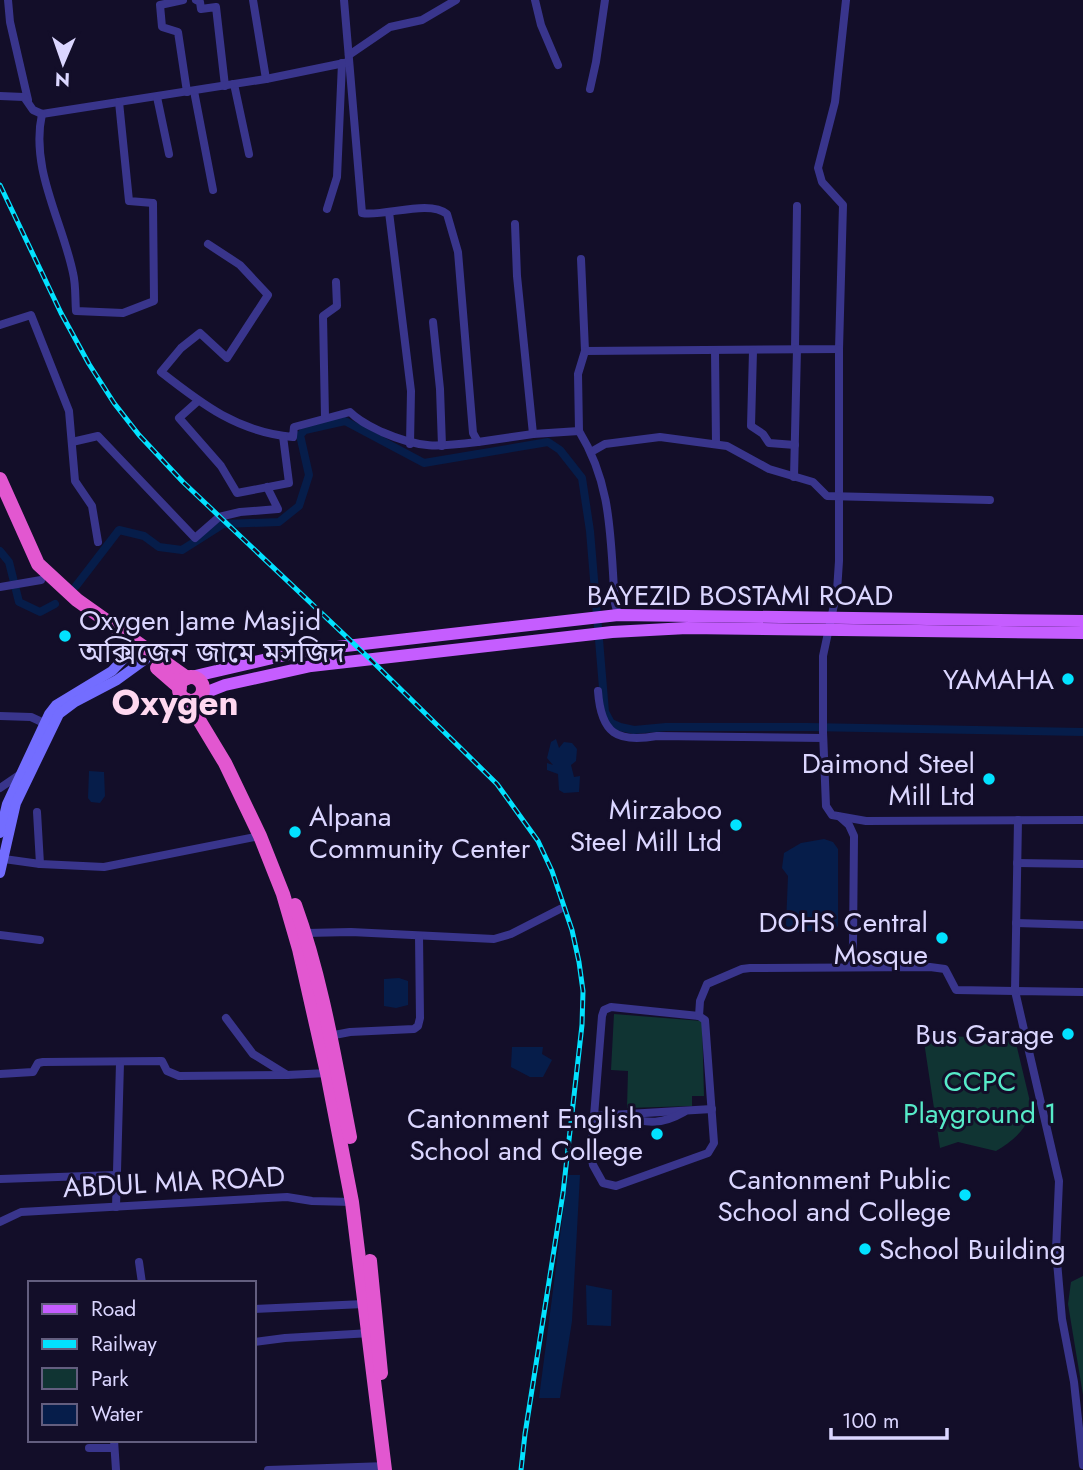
<svg xmlns="http://www.w3.org/2000/svg" width="1083" height="1470" font-family="Jost,'Noto Sans Bengali',sans-serif">
<rect width="100%" height="100%" fill="#130e29"/>
<g fill="#103433">
<polygon points="614,1014 702,1021 704,1096 692,1096 692,1106 627,1108 628,1071 611,1070"/>
<path d="M 923,1035 L 1015,1039 L 1032,1110 C 1026,1130 1013,1141 996,1151 L 958,1142 L 940,1148 Z"/>
<polygon points="1083,1276 1083,1395 1068,1304 1071,1282"/>
</g>
<g fill="#061d4a">
<polygon points="556,739 559,748 564,742 572,743 577,749 576,761 571,765 574,777 580,776 579,792 564,793 559,790 558,774 547,770 547,763 553,765 547,758 551,742"/>
<polygon points="89,771 104,772 105,796 100,803 91,802 88,798"/>
<polygon points="824,839 833,842 838,849 838,926 835,930 790,932 786,925 788,876 782,868 784,853 801,843"/>
<polygon points="399,978 408,981 408,1005 396,1008 384,1006 384,979"/>
<polygon points="512,1047 543,1047 542,1054 552,1060 543,1077 530,1077 511,1067"/>
<polygon points="568,1175 580,1175 572,1321 560,1398 539,1398"/>
<polygon points="586,1285 612,1290 611,1326 587,1325"/>
</g>
<g fill="none" stroke-linecap="round" stroke-linejoin="round">
<g stroke="#061d4a" stroke-width="8">
<polyline points="0,551 9,562 19,602 40,612 55,604"/>
<polyline points="76,586 119,530 144,536 159,547 182,550 223,524 279,522 299,506 309,475 300,435 305,430 345,421 424,463 548,442 560,450 582,478 590,531 605,712 611,723 620,727 634,730 666,727 808,727 1083,732"/>
</g>
<g stroke="#39358c" stroke-width="8">
<polyline points="8,0 10,22 28,100"/>
<polyline points="183,0 160,5 162,27 178,32 187,92"/>
<polyline points="196,0 200,2 201,9 216,7 225,86"/>
<polyline points="253,0 266,79"/>
<path d="M 344,0 L 362,213 C 384,217 429,199 447,214 L 458,252 L 473,433 L 478,442 L 533,434 L 579,431 C 613,486 610,540 615,603 L 618,615"/>
<polyline points="535,0 541,25 558,65"/>
<polyline points="349,55 390,27 422,20 456,0"/>
<polyline points="234,84 249,154"/>
<polyline points="590,89 596,62 605,0"/>
<polyline points="194,91 213,190"/>
<polyline points="0,96 24,97 33,110 42,114 266,79 349,62"/>
<polyline points="157,97 169,154"/>
<path d="M 42,114 C 30,169 62,220 73,273 C 76,285 75,298 76,311 L 123,313 L 154,301 L 153,203 L 129,201 L 119,102"/>
<polyline points="327,209 337,177 342,63"/>
<polyline points="389,212 411,391 410,444"/>
<polyline points="515,224 517,276 533,434"/>
<path d="M 208,244 L 240,265 L 268,295 L 227,358 L 200,333 L 181,348 L 161,372 C 203,405 238,432 293,437 L 294,427 L 350,412 C 360,422 370,426 382,432 C 421,449 437,447 478,442"/>
<polyline points="581,259 585,351 839,349 843,205 822,182 818,168 835,102 846,0"/>
<polyline points="433,322 440,389 442,446"/>
<polyline points="0,325 31,315 69,411 75,481 92,506 98,542"/>
<polyline points="795,349 797,206"/>
<polyline points="839,349 839,561 837,591 823,656 823,732 826,806 832,815 866,821 1083,820"/>
<polyline points="715,351 716,444"/>
<polyline points="753,351 751,426 763,434 769,443 795,445"/>
<polyline points="198,401 179,418 221,466 237,493 289,483 283,436"/>
<polyline points="325,417 323,316 337,306 336,282"/>
<polyline points="579,431 578,374 585,351"/>
<polyline points="72,442 98,436 195,538 219,517 240,512 278,509 267,487"/>
<polyline points="591,452 605,444 660,437 727,446 769,469 813,482 827,496 990,500"/>
<polyline points="794,477 797,349"/>
<polyline points="0,587 41,580"/>
<path d="M 598,691 C 601,734 617,743 657,736 L 823,738"/>
<polyline points="0,716 31,717 44,723"/>
<polyline points="0,788 19,775"/>
<polyline points="37,812 40,864"/>
<polyline points="840,817 849,825 854,836 853,943 851,967"/>
<polyline points="4,859 40,864 104,867 260,836"/>
<polyline points="1017,863 1083,864"/>
<polyline points="1016,923 1083,925"/>
<polyline points="306,933 351,932 494,939 511,934 560,909"/>
<polyline points="0,935 40,940"/>
<polyline points="1083,992 1015,991 1059,1181 1056,1250 1062,1319 1074,1382 1083,1465"/>
<polygon points="611,1007 699,1016 705,1020 714,1143 708,1153 616,1186 603,1183 593,1165 591,1154 602,1016 604,1010"/>
<polyline points="699,1016 700,1001 707,984 742,969 750,968 930,967 945,969 956,990 1015,991 1018,820"/>
<polyline points="226,1018 253,1054 287,1075 327,1073"/>
<polyline points="329,1036 350,1032 414,1029 418,1026 420,1018 419,936"/>
<polyline points="0,1074 33,1072 38,1063 43,1062 162,1061 167,1071 179,1076 287,1075"/>
<polyline points="594,1116 712,1109"/>
<path d="M 626,1117 C 648,1124 663,1124 684,1112"/>
<polyline points="0,1179 116,1175"/>
<polyline points="116,1207 120,1063"/>
<polyline points="0,1222 21,1212 287,1197 312,1201 352,1202"/>
<polyline points="139,1262 142,1283"/>
<polyline points="254,1309 364,1304"/>
<polyline points="254,1342 285,1338 371,1333"/>
<polyline points="114,1440 116,1470"/>
<polyline points="89,1448 114,1448"/>
<polyline points="268,1470 387,1466"/>
</g>
<g stroke="#736dff" stroke-width="10">
<polyline points="0,833 7,804 49,714 56,705 112,671 132,650"/>
<polyline points="0,873 16,803 59,714 75,702 117,680 146,659"/>
</g>
<g stroke="#c55dff" stroke-width="12">
<polyline points="191,677 302,651 618,615 1083,621"/>
<polyline points="202,694 225,685 311,666 612,632 687,628 1083,633"/>
</g>
<g stroke="#e257d0" stroke-width="14">
<polyline points="0,479 38,564 77,600 187,678"/>
<polyline points="157,668 180,688"/>
<circle cx="191" cy="689" r="12"/>
<polyline points="187,700 225,763 260,836 283,894 299,949 327,1073 352,1202 385,1470"/>
<path d="M 295,905 C 322,979 335,1060 350,1137"/>
<polyline points="370,1261 381,1373"/>
</g>
<defs>
<polyline id="rail" points="0,185 61,313 89,364 114,403 139,435 183,482 371,660 497,784 538,841 552,871 572,930 579,962 583,991 582,1025 563,1193 525,1434 521,1470"/>
</defs>
<use href="#rail" stroke="#02e2ff" stroke-width="5"/>
<use href="#rail" stroke="#130e29" stroke-width="2.5" stroke-dasharray="8" stroke-linecap="butt"/>
</g>
<g fill="#02e2ff" stroke="#130e29" stroke-width="2.5">
<circle cx="65" cy="636" r="7"/>
<circle cx="1068" cy="679" r="7"/>
<circle cx="989" cy="779" r="7"/>
<circle cx="736" cy="825" r="7"/>
<circle cx="295" cy="832" r="7"/>
<circle cx="942" cy="938" r="7"/>
<circle cx="1068" cy="1034" r="7"/>
<circle cx="657" cy="1134" r="7"/>
<circle cx="965" cy="1195" r="7"/>
<circle cx="865" cy="1249" r="7"/>
</g>
<g text-anchor="middle" dominant-baseline="central" stroke-width="6" stroke-linejoin="round" paint-order="stroke">
<g font-size="28" fill="#dbd6ff" stroke="#130e29">
<text x="740" y="595">BAYEZID BOSTAMI ROAD</text>
<text transform="translate(174 1182) rotate(-3)">ABDUL MIA ROAD</text>
</g>
<g font-size="28" fill="#dbd6ff" stroke="#130e29" text-anchor="end">
<text x="79" y="620" text-anchor="start">Oxygen Jame Masjid<tspan x="79" dy="32">অক্সিজেন জামে মসজিদ</tspan></text>
<text x="1054" y="679">YAMAHA</text>
<text x="975" y="763">Daimond Steel<tspan x="975" dy="32">Mill Ltd</tspan></text>
<text x="722" y="809">Mirzaboo<tspan x="722" dy="32">Steel Mill Ltd</tspan></text>
<text x="309" y="816" text-anchor="start">Alpana<tspan x="309" dy="32">Community Center</tspan></text>
<text x="928" y="922">DOHS Central<tspan x="928" dy="32">Mosque</tspan></text>
<text x="1054" y="1034">Bus Garage</text>
<text x="643" y="1118">Cantonment English<tspan x="643" dy="32">School and College</tspan></text>
<text x="951" y="1179">Cantonment Public<tspan x="951" dy="32">School and College</tspan></text>
<text x="879" y="1249" text-anchor="start">School Building</text>
</g>
<g font-size="28" fill="#56eac8" stroke="#130e29">
<text x="980" y="1081">CCPC<tspan x="980" dy="32">Playground 1</tspan></text>
</g>
<g font-size="35" font-weight="bold" fill="#ffd8f0" stroke="#130e29">
<text x="175" y="703">Oxygen</text>
</g>
</g>
<rect x="28" y="1281" width="228" height="161" fill="#130e29" stroke="#635e7f" stroke-width="2"/>
<rect x="42" y="1304" width="35" height="10" fill="#c55dff" stroke="#635e7f" stroke-width="2"/>
<text x="91" y="1316" font-size="21" fill="#dbd6ff">Road</text>
<rect x="42" y="1339" width="35" height="10" fill="#02e2ff" stroke="#635e7f" stroke-width="2"/>
<text x="91" y="1351" font-size="21" fill="#dbd6ff">Railway</text>
<rect x="42" y="1368" width="35" height="21" fill="#103433" stroke="#635e7f" stroke-width="2"/>
<text x="91" y="1386" font-size="21" fill="#dbd6ff">Park</text>
<rect x="42" y="1404" width="35" height="21" fill="#061d4a" stroke="#635e7f" stroke-width="2"/>
<text x="91" y="1421" font-size="21" fill="#dbd6ff">Water</text>
<g transform="translate(63 63) rotate(182)" stroke="#130e29" stroke-width="5" paint-order="stroke">
<path d="M0-5L12 26L0 18L-12 26Z" fill="#dbd6ff"/>
<text y="-10" font-size="19" font-weight="bold" text-anchor="middle" fill="#dbd6ff">N</text>
</g>
<path d="M831 1428v10h116v-10" fill="none" stroke="#dbd6ff" stroke-width="3.5"/>
<text x="842" y="1428" font-size="21" fill="#dbd6ff" stroke="#130e29" stroke-width="5" paint-order="stroke">100 m</text>
</svg>
